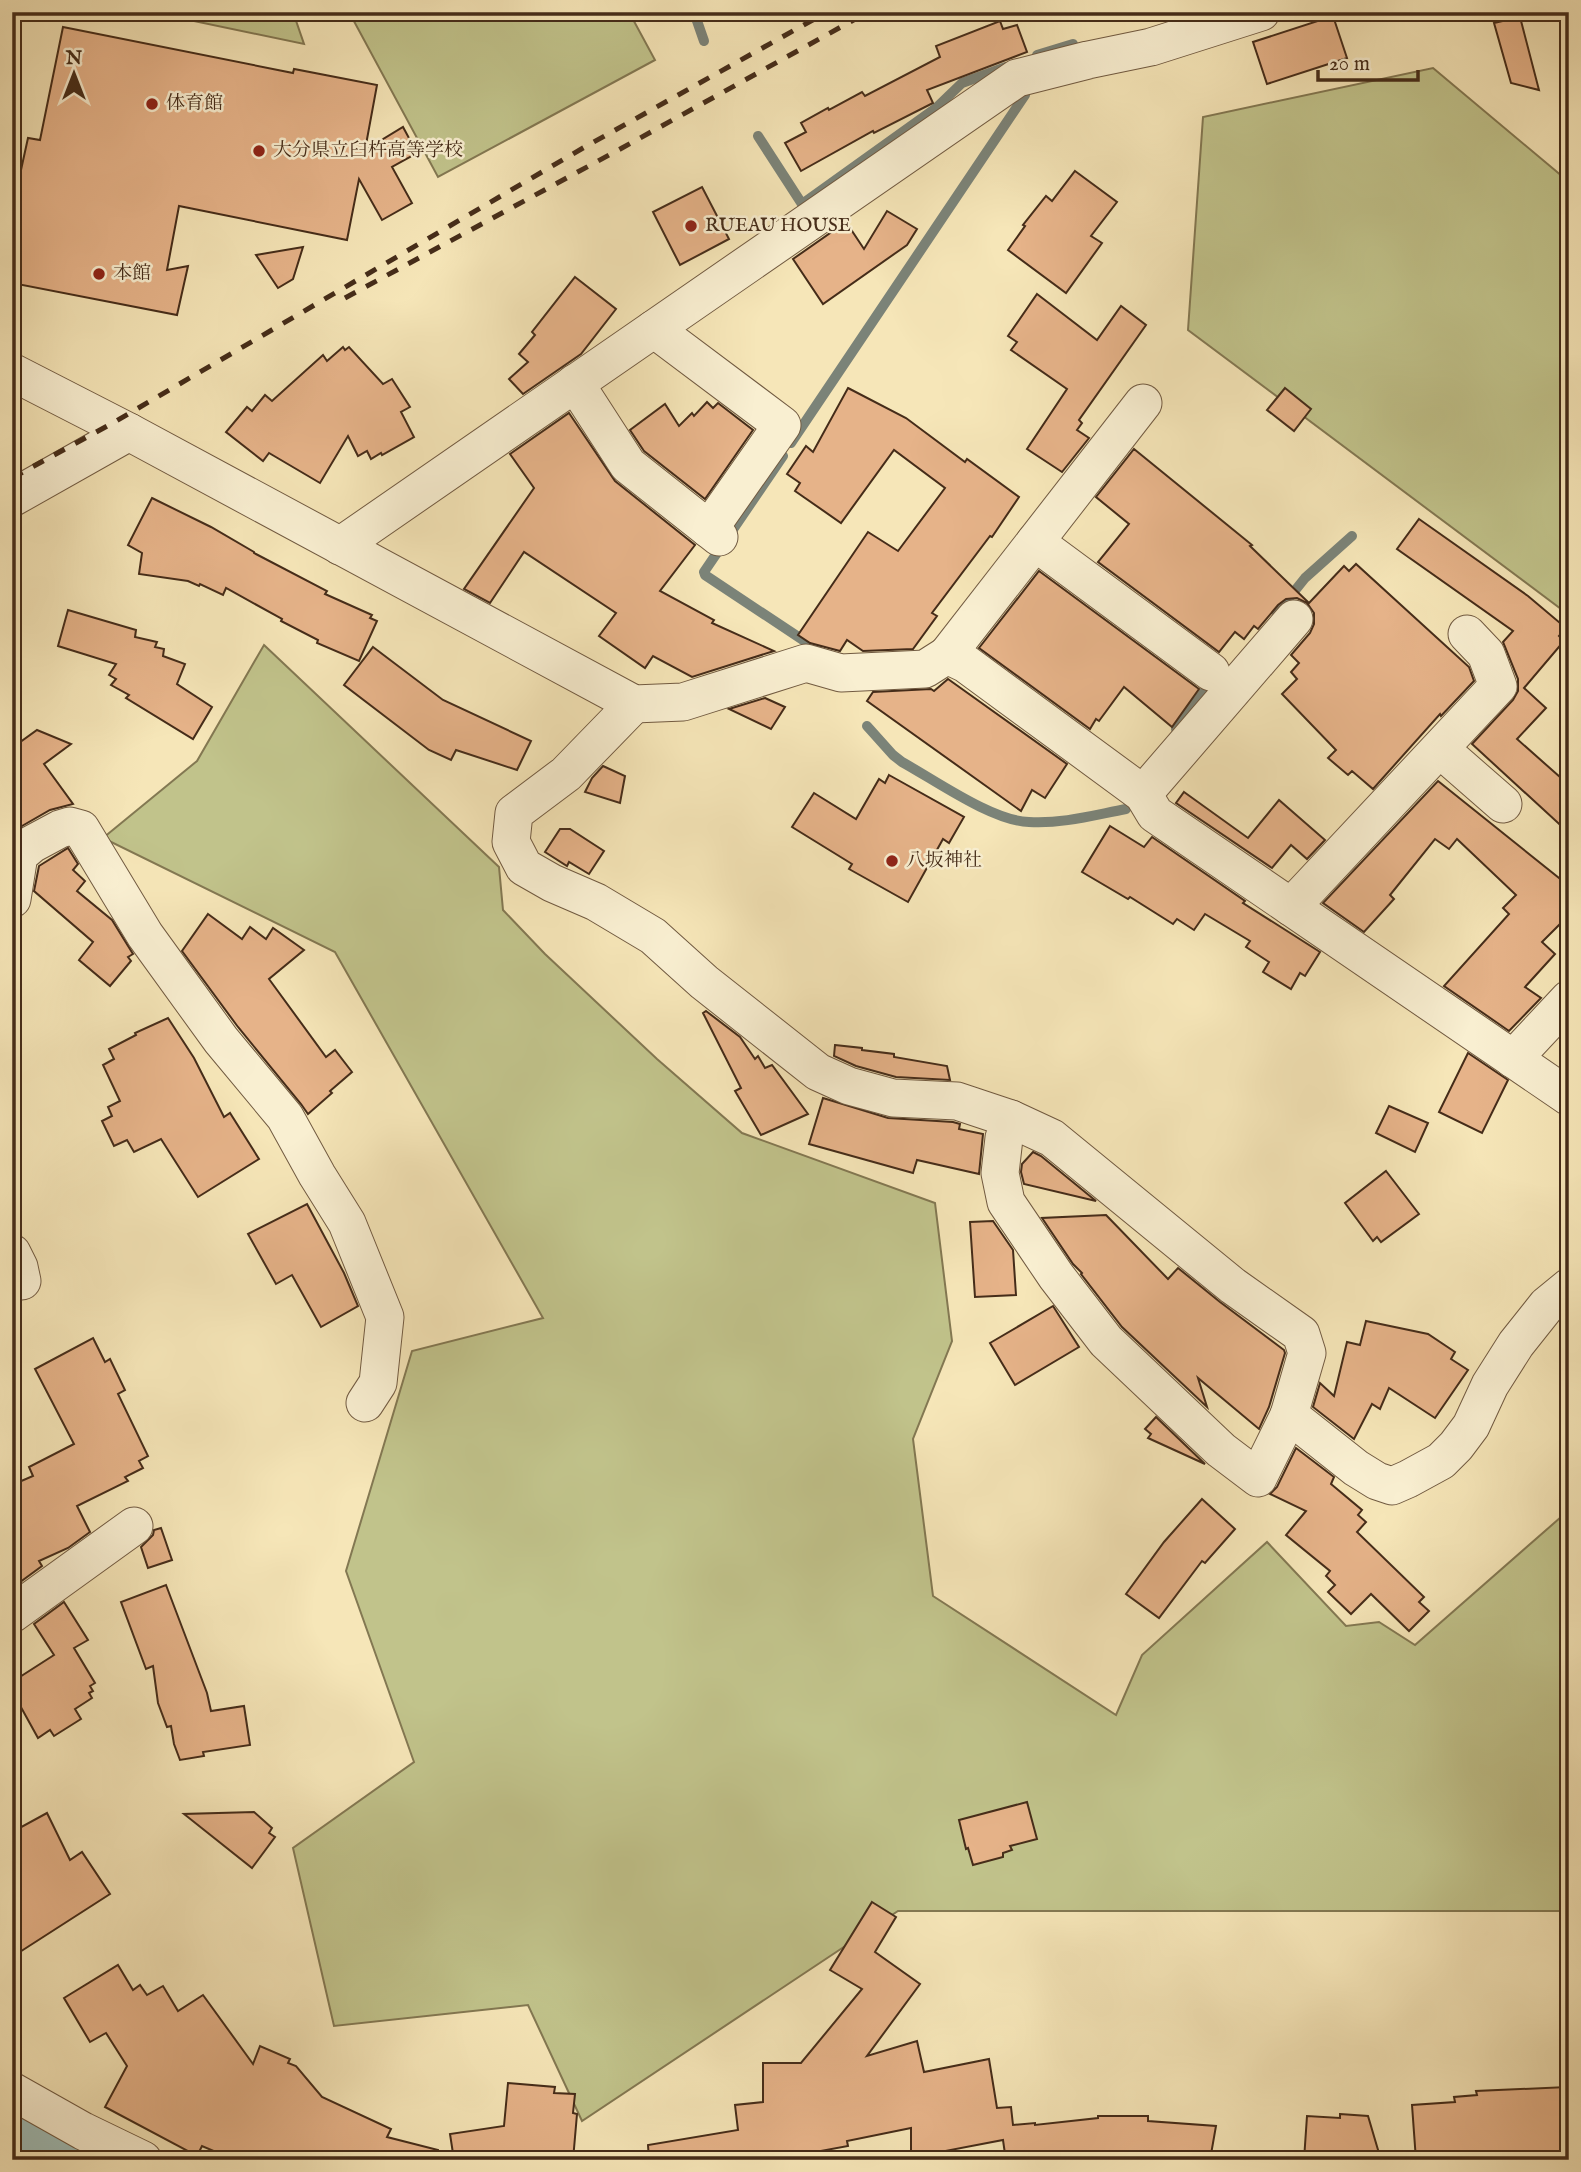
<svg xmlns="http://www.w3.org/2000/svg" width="1581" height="2172" font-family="'IM FELL English','Noto Serif JP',serif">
<rect width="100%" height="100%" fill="#f6e6b8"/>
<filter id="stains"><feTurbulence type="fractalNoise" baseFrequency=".00286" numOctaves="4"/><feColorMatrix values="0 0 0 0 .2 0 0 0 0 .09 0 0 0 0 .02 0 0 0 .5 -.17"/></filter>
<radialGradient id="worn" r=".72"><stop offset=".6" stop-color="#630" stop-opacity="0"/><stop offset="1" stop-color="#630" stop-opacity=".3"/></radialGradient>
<g fill="#c1c38b" stroke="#837852" stroke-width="2">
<polygon points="151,12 293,12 304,44"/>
<polygon points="349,12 629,12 655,60 438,177"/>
<polygon points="1433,68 1569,182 1569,615 1188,330 1203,117"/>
<polygon points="264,645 499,867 503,910 545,954 657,1059 742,1133 935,1203 952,1341 913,1439 933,1596 1116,1715 1142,1655 1267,1542 1346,1626 1379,1622 1415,1645 1569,1510 1569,1911 898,1911 582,2121 528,2005 334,2026 293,1848 414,1762 346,1571 412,1351 543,1318 335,952 103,838 197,761"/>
</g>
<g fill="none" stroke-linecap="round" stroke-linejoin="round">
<g stroke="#7b8378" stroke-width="10">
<polyline points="696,18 704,41"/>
<polyline points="1037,55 1073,44"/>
<polyline points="758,136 802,204 936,108 962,83 1006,67"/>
<polyline points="791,443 1025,95"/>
<polyline points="783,456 704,572 705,575 818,650"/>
<polyline points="1277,613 1305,578 1352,536"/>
<path d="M 867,726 L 893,755 L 902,762 C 935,780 992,821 1029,822 C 1062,824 1094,815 1126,809"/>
<polyline points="1176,729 1207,688 1215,681"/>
</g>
<polyline stroke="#9fbdb7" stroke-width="60" points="12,2137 45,2140 86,2160"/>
</g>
<g fill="#e6b389" stroke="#452c19" stroke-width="2">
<polygon points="1333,16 1347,58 1267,84 1253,42"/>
<polygon points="1520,17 1539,90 1511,83 1494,23"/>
<polygon points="1000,21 1003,29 1017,25 1027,52 927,90 933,103 874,133 873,131 801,171 785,143 806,132 801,123 828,108 829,110 862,92 865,96 940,57 936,46"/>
<polygon points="63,27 293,73 294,69 377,85 365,150 403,127 417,153 392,167 412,203 382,220 359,179 347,240 179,206 167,270 188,266 177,315 12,283 12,211 28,138 40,140"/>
<polygon points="1075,171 1117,202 1091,236 1102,243 1066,293 1008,250 1025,226 1023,225 1046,196 1052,201"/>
<polygon points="702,187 729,239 680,265 653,212"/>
<polygon points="887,211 917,229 907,245 823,304 793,259 846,222 864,249"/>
<polygon points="303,247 293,279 278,288 256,255"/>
<polygon points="575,277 616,309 581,354 523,394 509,379 528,362 519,354 535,335 532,332"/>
<polygon points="1037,294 1097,340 1121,306 1146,325 1079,420 1082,423 1077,430 1089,438 1062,472 1027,449 1067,389 1011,350 1017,342 1008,336"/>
<polygon points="343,347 345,350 349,347 383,384 392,379 410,407 401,412 414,437 382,455 381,453 371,459 367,451 358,456 348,436 320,483 269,453 263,461 226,432 247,407 252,411 265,395 272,401 323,355 327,361"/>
<polygon points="848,388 906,418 965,462 967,459 1019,497 992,537 990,536 932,613 937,616 913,649 863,651 847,640 840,651 810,643 798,635 868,532 898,551 945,488 894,450 841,523 795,491 800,483 787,474 806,446 813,452"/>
<polygon points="1285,388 1311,409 1294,431 1267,410"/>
<polygon points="707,402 713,408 718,403 753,430 705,499 644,451 630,430 665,404 679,426 692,413 694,416"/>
<polygon points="569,413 615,481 695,545 660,591 714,620 712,623 774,651 692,677 653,656 645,668 599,636 616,613 524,552 490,603 464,589 534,488 510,454"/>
<polygon points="1134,449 1252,545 1250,546 1309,603 1344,566 1349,571 1356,564 1469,667 1474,681 1441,716 1440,714 1373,789 1352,771 1348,775 1328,758 1336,750 1282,694 1297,679 1291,672 1299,663 1291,655 1310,633 1314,624 1314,613 1307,603 1297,598 1286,599 1278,605 1258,629 1254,626 1244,639 1235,632 1219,652 1098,562 1129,524 1096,497"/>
<polygon points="152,498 211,527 254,552 254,553 327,591 325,594 372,615 370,618 377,621 359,661 317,643 318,640 281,621 282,619 226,588 223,595 200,584 199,586 188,581 139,574 142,553 128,545"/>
<polygon points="1419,519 1528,596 1566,628 1559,636 1564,641 1524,688 1546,708 1517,739 1569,785 1569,833 1472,744 1513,700 1518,691 1518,679 1503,642 1513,631 1397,549"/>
<polygon points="1039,571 1199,689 1172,727 1124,687 1099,721 1096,719 1090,729 979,648"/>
<polygon points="68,610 136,630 135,637 157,642 155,647 164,649 163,656 185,664 177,684 212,707 193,739 126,698 129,695 111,685 116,679 109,675 116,664 58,646"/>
<polygon points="373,647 443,700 531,741 517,770 456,750 451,760 429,750 344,685"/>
<polygon points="948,679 1067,764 1045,798 1032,790 1021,811 867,701 873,692 931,689 934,691"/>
<polygon points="765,698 785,707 771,729 729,709"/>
<polygon points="37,730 71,744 44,764 73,804 50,810 22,826 12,833 12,748"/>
<polygon points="603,766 625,776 620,803 585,792 592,778"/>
<polygon points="889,775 964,817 949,843 943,839 908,902 849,869 852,864 792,827 814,793 856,819 879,779 885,783"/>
<polygon points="1438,781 1569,886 1569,915 1542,942 1555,954 1525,987 1541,998 1509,1031 1444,986 1509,914 1503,908 1516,895 1457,839 1449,849 1435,839 1390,895 1394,899 1364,932 1323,903"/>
<polygon points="1184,792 1248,838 1279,800 1325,840 1307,859 1291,845 1272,868 1176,803"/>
<polygon points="1110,826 1144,847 1152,837 1245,901 1243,903 1320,952 1305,976 1300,973 1291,989 1263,972 1269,962 1246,947 1250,941 1205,914 1194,930 1177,919 1173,924 1130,897 1128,899 1082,872"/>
<polygon points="560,829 570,829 604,851 589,874 569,862 567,866 545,852"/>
<polygon points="68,848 78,864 73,870 85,881 77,891 112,920 133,954 128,957 131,961 110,986 79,960 93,942 34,891 39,866"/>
<polygon points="208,914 242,939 250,927 266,939 273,928 304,950 269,979 326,1057 335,1050 352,1072 330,1091 332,1093 308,1114 301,1104 238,1027 182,951"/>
<polygon points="706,1011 740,1037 755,1059 758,1056 765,1068 772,1065 808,1114 761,1135 735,1091 741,1088 703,1013"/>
<polygon points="168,1018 194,1058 224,1117 230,1113 259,1159 198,1197 161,1139 134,1152 127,1140 114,1146 102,1121 112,1116 108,1107 120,1101 103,1065 114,1059 109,1049 136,1035 135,1033"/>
<polygon points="835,1045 862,1048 862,1050 894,1054 894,1057 947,1066 950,1080 896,1077 856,1066 834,1056"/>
<polygon points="1468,1053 1508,1080 1482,1133 1439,1112"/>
<polygon points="823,1098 888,1118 953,1122 960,1124 959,1129 983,1134 979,1174 917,1160 913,1173 809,1144"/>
<polygon points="1389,1106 1428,1123 1415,1152 1376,1133"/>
<polygon points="1033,1152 1041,1156 1096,1201 1024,1184 1021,1172 1022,1164"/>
<polygon points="1386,1171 1419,1214 1381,1242 1377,1237 1373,1241 1345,1203"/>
<polygon points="307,1204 344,1273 358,1306 321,1327 292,1275 276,1284 248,1234"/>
<polygon points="1106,1215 1168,1279 1178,1268 1220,1302 1284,1350 1285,1353 1269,1407 1259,1429 1198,1378 1207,1407 1122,1327 1081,1274 1082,1273 1073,1264 1042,1218"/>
<polygon points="993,1221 1013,1250 1016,1295 975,1297 970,1222"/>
<polygon points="1053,1306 1079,1347 1015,1385 990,1343"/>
<polygon points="1366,1321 1428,1334 1455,1352 1451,1359 1468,1370 1435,1418 1389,1388 1380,1409 1372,1404 1354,1439 1313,1407 1320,1383 1334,1396 1347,1342 1360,1345"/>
<polygon points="93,1338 105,1362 110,1359 125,1390 118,1394 148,1456 139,1461 143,1468 125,1477 128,1481 77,1506 90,1532 68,1548 39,1561 42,1566 12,1588 12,1485 33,1476 29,1467 74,1444 35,1369"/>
<polygon points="1156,1417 1205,1464 1148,1438 1151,1434 1145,1429"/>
<polygon points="1296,1448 1334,1477 1331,1484 1362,1510 1358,1515 1366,1522 1357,1532 1424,1597 1419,1602 1429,1611 1409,1631 1371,1594 1351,1614 1328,1592 1335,1585 1326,1576 1330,1571 1286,1535 1306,1511 1270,1494 1277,1487"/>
<polygon points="1202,1499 1235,1529 1205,1563 1202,1561 1159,1618 1126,1594 1164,1542"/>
<polygon points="161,1528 172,1560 148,1568 141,1547 153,1535 154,1530"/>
<polygon points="166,1585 207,1693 211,1711 244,1706 250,1745 203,1752 204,1756 180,1760 174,1744 171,1726 167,1727 158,1703 153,1666 146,1669 121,1602"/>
<polygon points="64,1602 88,1640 74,1648 95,1683 90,1686 93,1691 89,1693 92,1698 75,1709 81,1719 54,1736 50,1730 38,1738 12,1691 12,1682 54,1655 34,1624"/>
<polygon points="1027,1802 1037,1839 1010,1846 1012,1850 1003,1853 1003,1857 973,1865 968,1848 966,1849 959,1820"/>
<polygon points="254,1812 272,1828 269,1833 275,1837 252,1868 184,1814"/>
<polygon points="47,1813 70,1860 82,1852 110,1894 12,1957 12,1832"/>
<polygon points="872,1902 896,1917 875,1952 920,1984 867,2056 917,2041 924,2072 989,2059 997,2108 1011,2107 1013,2125 1035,2123 1035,2125 1098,2118 1098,2116 1148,2116 1148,2121 1216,2126 1210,2160 1025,2160 1024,2152 1005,2154 1003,2140 945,2151 944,2160 911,2160 911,2128 847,2141 848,2146 815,2152 816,2160 649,2160 648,2145 738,2130 735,2105 763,2102 763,2063 801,2063 862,1989 830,1970"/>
<polygon points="118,1965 133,1990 140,1985 147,1995 163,1986 178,2011 203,1995 253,2064 260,2046 290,2059 288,2063 296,2066 322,2097 391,2129 387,2137 438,2150 437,2160 235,2160 202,2146 197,2156 105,2107 127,2066 106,2033 90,2042 64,1998"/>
<polygon points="508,2083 555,2087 554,2093 575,2094 573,2113 577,2114 573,2160 454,2160 450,2134 504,2126"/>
<polygon points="1567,2087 1569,2160 1535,2160 1535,2156 1469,2160 1416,2160 1412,2105 1455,2102 1454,2097 1477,2095 1476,2091"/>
<polygon points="1340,2114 1368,2116 1381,2160 1304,2160 1307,2116 1340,2118"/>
</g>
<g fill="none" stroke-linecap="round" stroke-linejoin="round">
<defs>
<g id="street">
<polyline points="654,329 782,425 709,529"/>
<polyline points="12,372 129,432 634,704 683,702 806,663 841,673 925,669 947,655 966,664 1143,794 1155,814 1569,1097"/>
<polyline points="575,383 628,465 719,537"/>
<polyline points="12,498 129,432"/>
<polyline points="1035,542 1211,672"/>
<polyline points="340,546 1017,78 1088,60 1151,47 1261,12"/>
<polyline points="947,655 1143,403"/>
<polyline points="634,704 566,774 514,813 511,842 524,867 552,883 596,902 653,936 704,982 818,1072 849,1086 893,1098 957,1101 1011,1119 1052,1138 1233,1286 1301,1334 1307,1353 1289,1415 1356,1468 1377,1481 1392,1486 1408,1479 1441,1461 1456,1446 1471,1426 1490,1385 1516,1344 1547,1305 1569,1287"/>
<polyline points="1440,749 1503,804"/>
<polyline points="1143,794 1294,619"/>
<polyline points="12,899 19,855 32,844 60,829 70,826 81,829 145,935 221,1040 285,1117 317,1175 347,1223 385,1317 378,1383 365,1403"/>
<polyline points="1291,907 1498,686 1486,654 1467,634"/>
<polyline points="1513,1059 1569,999"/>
<polyline points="1011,1119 1004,1138 1000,1173 1006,1202 1056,1276 1106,1341 1221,1450 1258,1478 1289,1415"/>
<polyline points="12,1253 19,1267 22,1281"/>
<polyline points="12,1614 134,1526"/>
<polyline points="12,2091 83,2131 143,2160"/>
</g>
</defs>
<use href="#street" stroke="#715a41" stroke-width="39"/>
<use href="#street" stroke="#f9efd1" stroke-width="37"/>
<g stroke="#452c19" stroke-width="5" stroke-dasharray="12 12" stroke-linecap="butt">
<polyline points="345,298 622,148 868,12"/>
<polyline points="12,478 111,424 583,148 827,12"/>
</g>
</g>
<g fill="#8f2418" stroke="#f9efd1" stroke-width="2.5">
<circle cx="152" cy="104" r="7"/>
<circle cx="259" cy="151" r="7"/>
<circle cx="691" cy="226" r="7"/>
<circle cx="99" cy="274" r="7"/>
<circle cx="892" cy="861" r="7"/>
</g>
<g text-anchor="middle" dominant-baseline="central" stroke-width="5" stroke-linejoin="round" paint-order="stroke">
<g font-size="19" fill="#452c19" stroke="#f9efd1" text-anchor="start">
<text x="166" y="104">体育館</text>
<text x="273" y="151">大分県立臼杵高等学校</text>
<text x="705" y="226">RUEAU HOUSE</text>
<text x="113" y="274">本館</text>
<text x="906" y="861">八坂神社</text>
</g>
</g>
<rect width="1581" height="2172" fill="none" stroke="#f6e6b8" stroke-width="42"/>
<rect x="14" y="14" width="1553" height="2144" fill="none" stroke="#452c19" stroke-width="3.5"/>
<rect x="21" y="21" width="1539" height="2130" fill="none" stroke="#452c19" stroke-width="2"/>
<g transform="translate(74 74)" stroke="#f9efd1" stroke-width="5" paint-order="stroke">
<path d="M0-5L12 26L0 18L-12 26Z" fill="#452c19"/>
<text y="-10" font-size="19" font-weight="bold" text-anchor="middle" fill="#452c19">N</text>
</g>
<path d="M1318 70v10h100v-10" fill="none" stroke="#452c19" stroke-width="3.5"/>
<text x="1329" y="70" font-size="21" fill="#452c19" stroke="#f9efd1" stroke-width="5" paint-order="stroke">20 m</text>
<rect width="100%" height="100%" filter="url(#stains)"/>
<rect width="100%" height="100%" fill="url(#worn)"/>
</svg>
